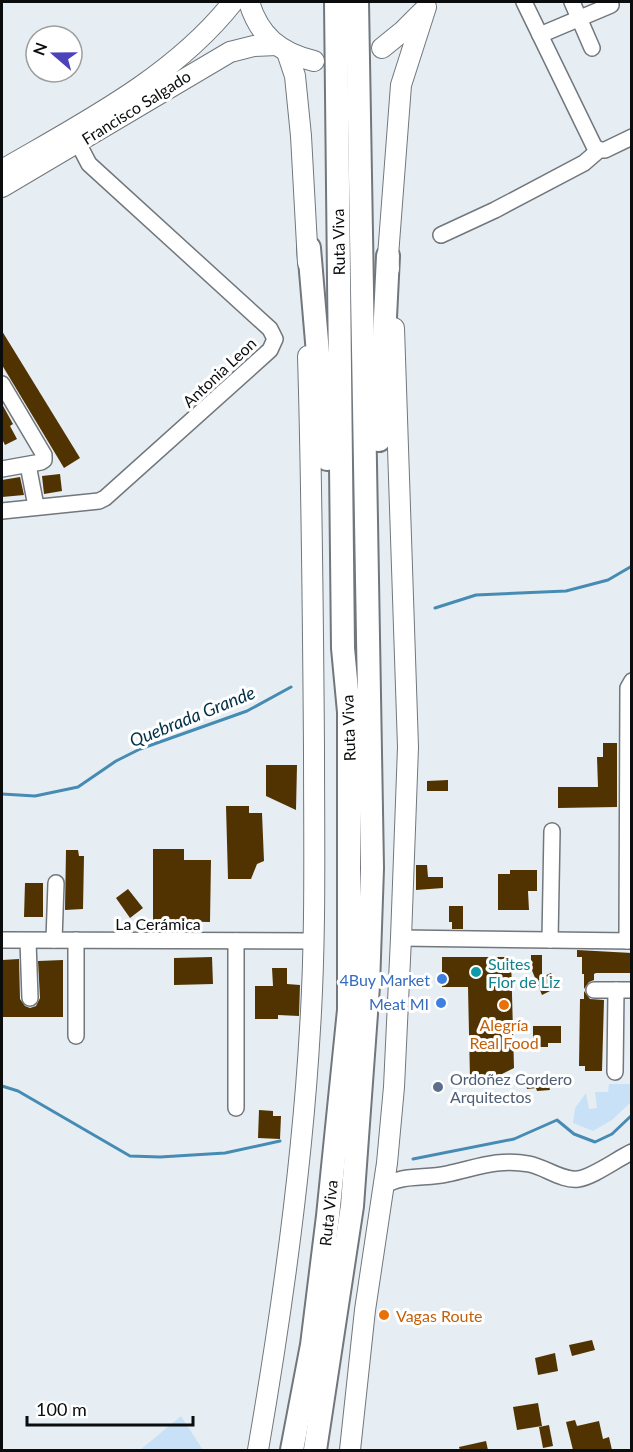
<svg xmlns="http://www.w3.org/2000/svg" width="633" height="1452" font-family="Lato,sans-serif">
<rect width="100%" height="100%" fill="#e7eef3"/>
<g fill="#c9e1f6">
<polygon points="609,1084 631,1084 631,1102 612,1120 593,1131 573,1123 575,1108 586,1093 589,1109 597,1108 595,1092 608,1092"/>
<polygon points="181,1416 203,1450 140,1450"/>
</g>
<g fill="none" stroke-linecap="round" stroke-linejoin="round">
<g stroke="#468bb3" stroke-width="3">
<polyline points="435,608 476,595 566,591 608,580 632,566"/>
<polyline points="2,794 35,796 78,787 116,761 140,749 247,711 291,687"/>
<polyline points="2,1086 18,1091 130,1156 160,1157 225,1153 280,1141"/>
<polyline points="413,1159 514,1139 557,1120 574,1134 595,1142 612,1134 632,1115"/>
</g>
</g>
<g fill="#503300">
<polygon points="2,331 80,458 64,468 2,365"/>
<polygon points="2,404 13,424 10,426 17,439 5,445 2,439"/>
<polygon points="60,474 62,491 44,494 42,476"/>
<polygon points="20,477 24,495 2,497 2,480"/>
<polygon points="603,743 617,743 617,807 558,808 558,787 598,787 597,757 603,757"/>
<polygon points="266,765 297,765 296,810 266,796"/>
<polygon points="448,780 448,791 427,791 427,781"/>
<polygon points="226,806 249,806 249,813 262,813 264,861 257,864 251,879 228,879"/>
<polygon points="153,849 184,849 184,860 211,860 210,922 153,921"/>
<polygon points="66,850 78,850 79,856 84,856 83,909 65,910"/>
<polygon points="416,865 427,865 428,877 443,877 443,888 416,890"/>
<polygon points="510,870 537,870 537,891 528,891 529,910 498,910 498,874 510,874"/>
<polygon points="25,883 43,883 43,917 24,917"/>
<polygon points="128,889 143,908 130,918 116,898"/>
<polygon points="449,906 463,906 463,929 452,929 452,922 449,922"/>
<polygon points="577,950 632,953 632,973 596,973 594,974 594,980 589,982 584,989 584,974 582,974 582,957 577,957"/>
<polygon points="531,955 542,955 542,977 551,973 556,984 553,986 554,989 542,995 531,968"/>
<polygon points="212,957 213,984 174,985 174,958"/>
<polygon points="442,957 511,957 514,1068 476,1087 476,1078 470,1078 468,987 442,987"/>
<polygon points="19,959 20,999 25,1006 30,1008 36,1006 40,998 38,961 63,960 63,1017 2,1017 2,960"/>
<polygon points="272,968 287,968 287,984 300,985 299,1016 278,1015 278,1019 255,1019 255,986 273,986"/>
<polygon points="584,991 590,999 604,1000 602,1071 585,1071 585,1066 579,1066 580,999 584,999"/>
<polygon points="533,1026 561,1026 561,1043 548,1043 548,1047 533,1047"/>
<polygon points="556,1075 557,1085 549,1086 550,1090 537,1091 536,1088 527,1089 526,1079"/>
<polygon points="259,1110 273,1111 273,1116 281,1116 280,1139 258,1138"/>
<polygon points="592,1340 595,1350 572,1356 569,1345"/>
<polygon points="555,1353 558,1371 538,1375 535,1358"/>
<polygon points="538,1403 542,1426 517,1430 513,1407"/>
<polygon points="575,1420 577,1426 599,1421 603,1439 609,1437 612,1450 573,1450 566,1422"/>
<polygon points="549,1425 553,1446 543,1448 539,1427"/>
<polygon points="486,1441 488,1450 460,1450 459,1447"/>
</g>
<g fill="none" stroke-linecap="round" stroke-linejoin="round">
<defs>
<g id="minor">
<polyline points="524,2 594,146 599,150"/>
<polyline points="572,2 592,48"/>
<polyline points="540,35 611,5"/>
<polyline points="441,235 495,210 584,163 599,150 605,150 632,137"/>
<polyline points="2,384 44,455 44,460 41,462 2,469"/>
<polyline points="28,465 36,506"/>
<polyline points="2,511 99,501 105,498 270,350 275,339 270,329 89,164 78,143"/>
<polyline points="401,938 632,941"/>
<polyline points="2,940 314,941"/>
<polyline points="54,940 56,883"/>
<polyline points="550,940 552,831"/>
<polyline points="28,941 30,998"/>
<polyline points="236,941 236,1108"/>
<polyline points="627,941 628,688 632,681"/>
<polyline points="594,990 632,990"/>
<polyline points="76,1036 76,940"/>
<polyline points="615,1072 616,990"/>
<path d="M 384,1186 C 402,1174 426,1179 447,1174 C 476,1168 498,1158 529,1164 C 545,1167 562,1181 578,1179 C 593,1177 617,1159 632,1152"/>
</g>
<g id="major">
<path d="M 249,2 C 259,36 280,53 314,61"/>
<polyline points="382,48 403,31 422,12"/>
<polyline points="287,52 295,76 301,136 308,263"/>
<path d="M 2,170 C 83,123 174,77 233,2"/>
<polyline points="2,187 230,52 254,46 277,45"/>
<polyline points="389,269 388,256 401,85 426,7"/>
<path d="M 258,1450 C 282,1311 302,1170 310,1029 C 316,935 314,841 314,748 C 313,617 312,486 308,356"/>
<polyline points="350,1450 365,1310 387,1163 394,1087 401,938 408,747 394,328"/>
</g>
<g id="highway">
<polyline points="309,248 327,459"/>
<polyline points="379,440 388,256"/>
<polyline points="292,1450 312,1345 328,1216 349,1010 349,712 343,648 336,2"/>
<polyline points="315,1450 352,1206 368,986 372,868 357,2"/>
</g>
</defs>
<use href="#minor" stroke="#71777c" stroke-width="18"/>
<use href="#major" stroke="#71777c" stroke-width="22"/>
<use href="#highway" stroke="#71777c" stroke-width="26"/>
<use href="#minor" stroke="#fff" stroke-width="15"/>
<use href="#major" stroke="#fff" stroke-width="20"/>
<use href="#highway" stroke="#fff" stroke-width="22"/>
</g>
<circle fill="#0f9aa8" stroke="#fff" stroke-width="2" cx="476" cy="972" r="6"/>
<g fill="#3f7fe0" stroke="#fff" stroke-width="2">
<circle cx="442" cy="979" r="6"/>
<circle cx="441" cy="1003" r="6"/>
</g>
<g fill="#e8710a" stroke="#fff" stroke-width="2">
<circle cx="504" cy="1005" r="6"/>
<circle cx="384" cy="1315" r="6"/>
</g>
<circle fill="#5c6f8a" stroke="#fff" stroke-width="2" cx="438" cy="1087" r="6"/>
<g text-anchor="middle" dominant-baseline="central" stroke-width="6" stroke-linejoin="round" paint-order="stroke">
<g font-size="16" fill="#0a0c0d" stroke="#fff">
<text transform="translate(136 107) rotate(-32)">Francisco Salgado</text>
<text transform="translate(338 242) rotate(-91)">Ruta Viva</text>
<text transform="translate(219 372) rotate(-43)">Antonia Leon</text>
<text transform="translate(348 728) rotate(-92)">Ruta Viva</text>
<text x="158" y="923">La Cerámica</text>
<text transform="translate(328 1213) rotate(-84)">Ruta Viva</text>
</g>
<g font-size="16" fill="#0d838f" stroke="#fff" text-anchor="start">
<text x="488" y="963">Suites<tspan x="488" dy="18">Flor de Liz</tspan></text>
</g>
<g font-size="16" fill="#366cbe" stroke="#fff" text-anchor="end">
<text x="430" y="979">4Buy Market</text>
<text x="429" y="1003">Meat MI</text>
</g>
<g font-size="16" fill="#c56008" stroke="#fff">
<text x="504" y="1024">Alegría<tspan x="504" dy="18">Real Food</tspan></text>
<text x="396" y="1315" text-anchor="start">Vagas Route</text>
</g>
<g font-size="16" fill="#4e5e75" stroke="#fff" text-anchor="start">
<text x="450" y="1078">Ordoñez Cordero<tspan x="450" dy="18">Arquitectos</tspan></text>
</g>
<g font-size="18" font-style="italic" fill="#022f45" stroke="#fff">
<text transform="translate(192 716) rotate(-22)">Quebrada Grande</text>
</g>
</g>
<rect width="633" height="1452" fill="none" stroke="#0a0c0d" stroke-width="6"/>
<g transform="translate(54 54) rotate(290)"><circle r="28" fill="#ffffff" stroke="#9d9e9e" stroke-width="1.5"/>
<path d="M0-4.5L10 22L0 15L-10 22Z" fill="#4c43ba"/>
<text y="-9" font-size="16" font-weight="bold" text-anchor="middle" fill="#0a0c0d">N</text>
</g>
<path d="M27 1416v9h166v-9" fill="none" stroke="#0a0c0d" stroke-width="3"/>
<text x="36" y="1416" font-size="18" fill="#0a0c0d" stroke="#ffffff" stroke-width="4.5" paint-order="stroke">100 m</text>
</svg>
